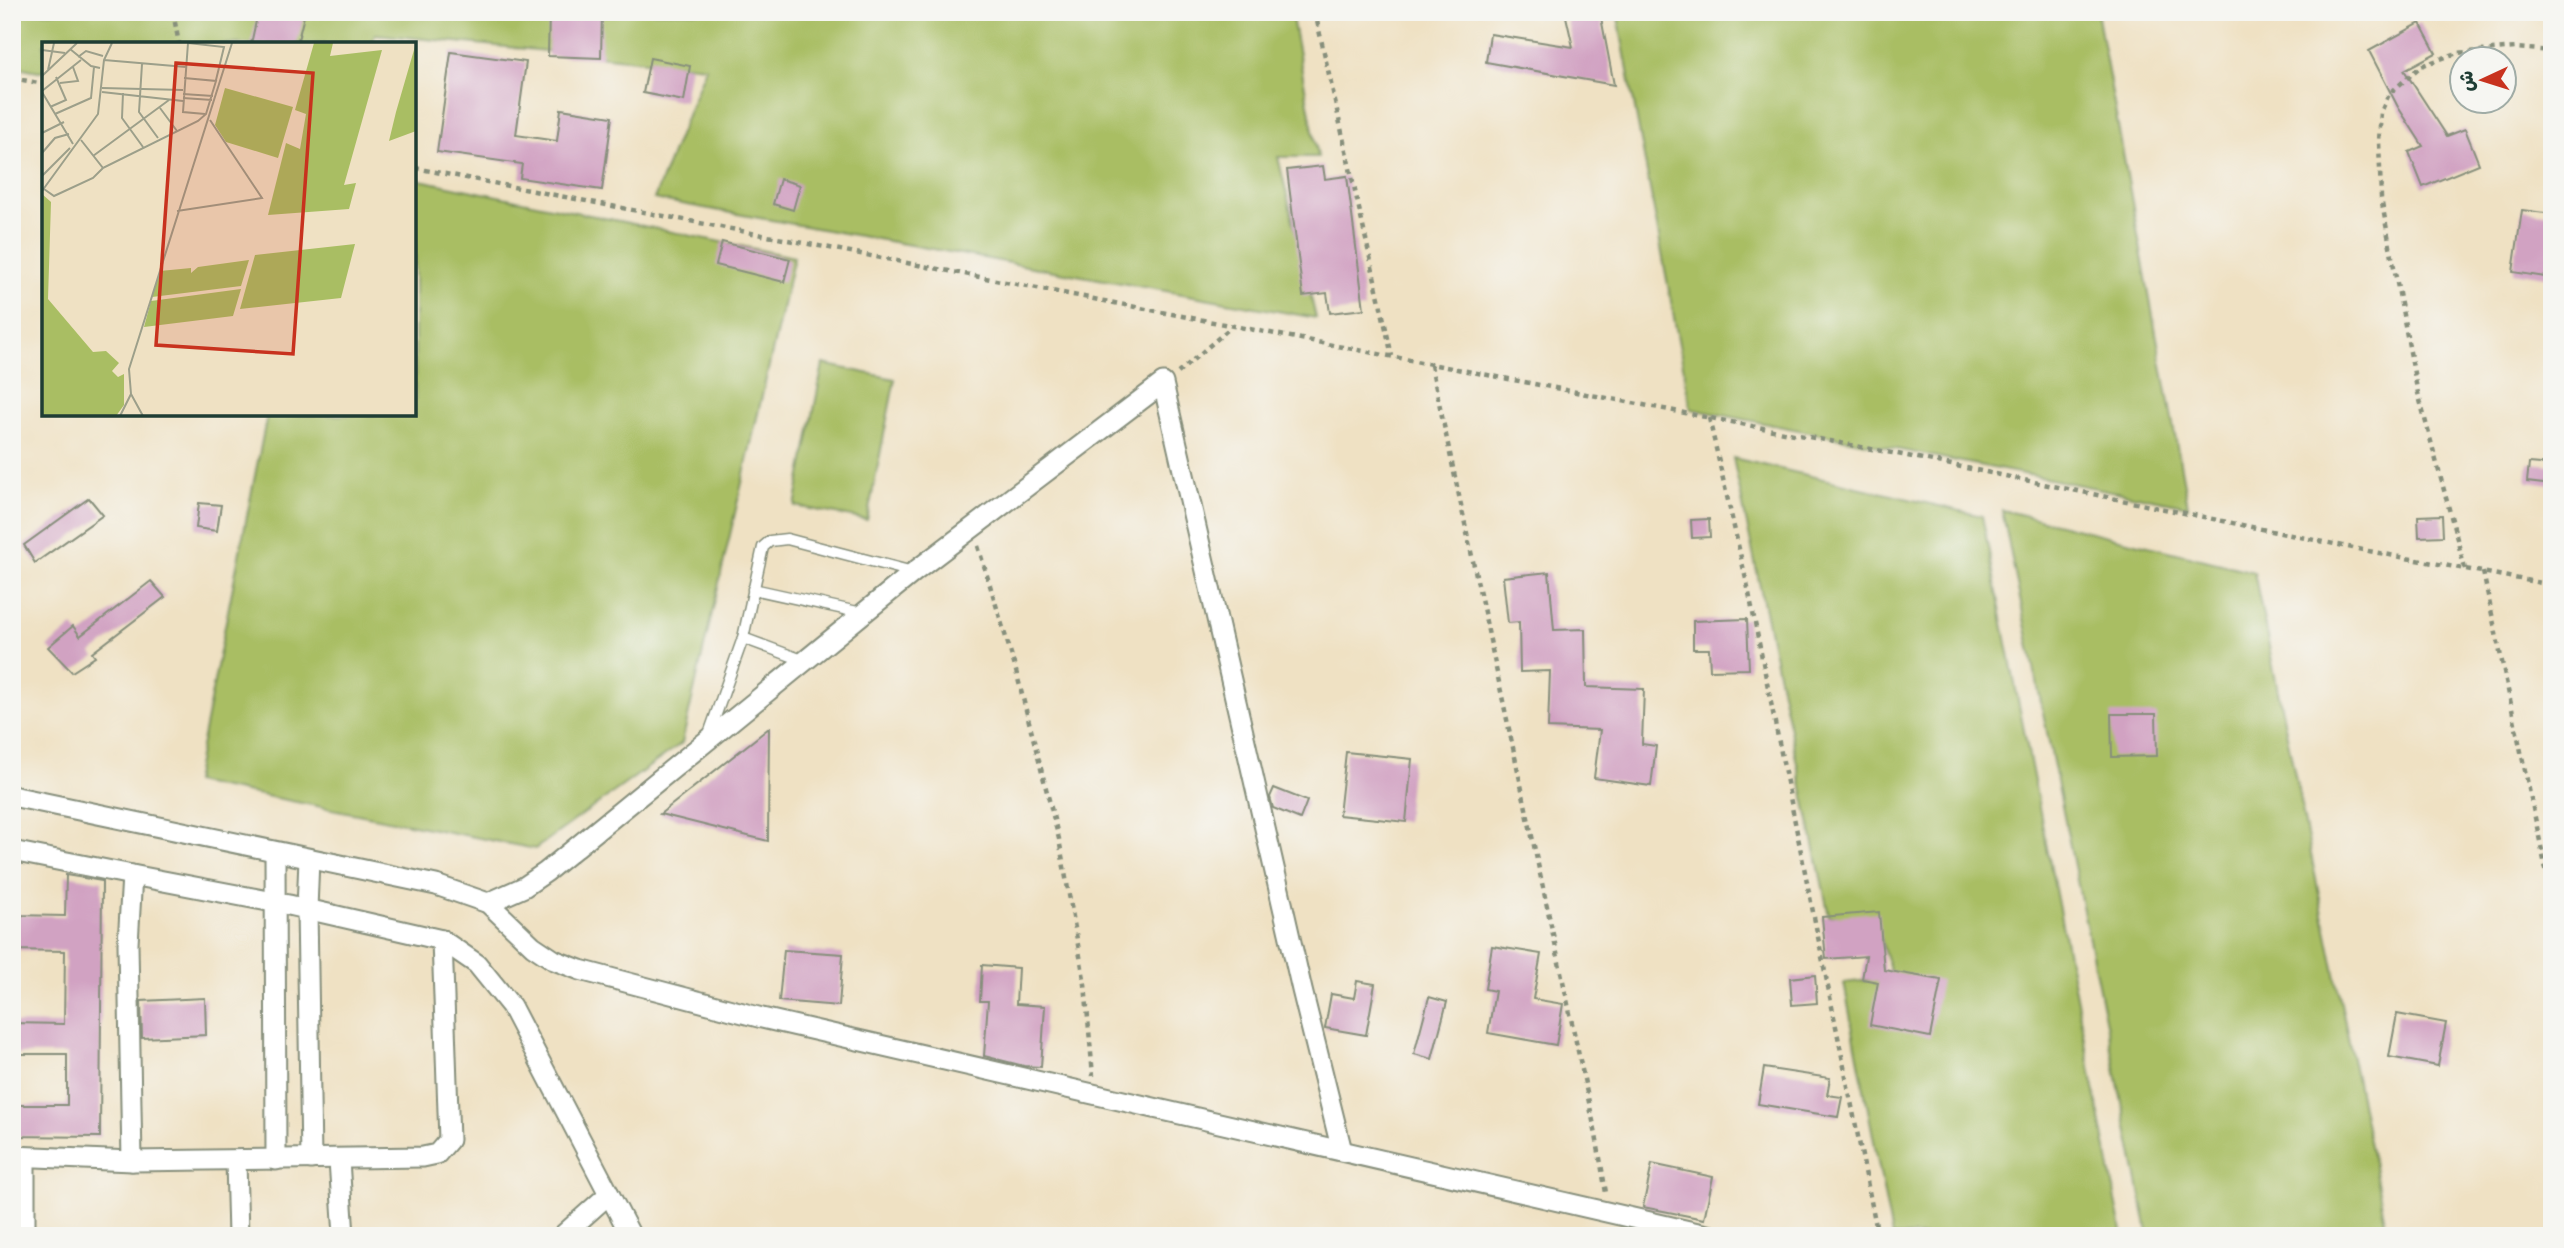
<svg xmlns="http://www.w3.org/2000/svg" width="2564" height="1248" font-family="Caveat,'Playpen Sans Arabic',sans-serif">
<rect width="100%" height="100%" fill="#f6f6f2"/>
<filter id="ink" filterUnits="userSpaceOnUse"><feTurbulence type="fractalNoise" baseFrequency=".0143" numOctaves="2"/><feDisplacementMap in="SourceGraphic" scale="14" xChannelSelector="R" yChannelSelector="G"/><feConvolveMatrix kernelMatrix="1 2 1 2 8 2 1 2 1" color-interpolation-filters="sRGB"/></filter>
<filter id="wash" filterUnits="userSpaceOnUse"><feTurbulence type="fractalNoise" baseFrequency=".00686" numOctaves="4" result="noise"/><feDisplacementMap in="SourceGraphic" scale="28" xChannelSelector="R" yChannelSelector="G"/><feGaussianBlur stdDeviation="1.57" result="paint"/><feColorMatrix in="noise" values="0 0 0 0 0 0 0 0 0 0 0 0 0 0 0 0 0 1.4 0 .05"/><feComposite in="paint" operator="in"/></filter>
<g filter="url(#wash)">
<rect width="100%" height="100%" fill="#efe1c3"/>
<g fill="#a9be63" stroke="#647e4c" stroke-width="2">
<polygon points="12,12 1291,12 1318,157 1278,157 1316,318 654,199 706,67 375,34 372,44 44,44 44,72 12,66"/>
<polygon points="1617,12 2097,12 2188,506 1691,409"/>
<polygon points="415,179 794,257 682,743 535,849 194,782 267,415 415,415"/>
<polygon points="823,364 895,379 867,520 795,506"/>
<polygon points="1733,458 1982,516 2123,1236 1892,1236 1844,983 1892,977 1875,920 1829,916"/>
<polygon points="2002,510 2254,572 2388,1236 2149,1236"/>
</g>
<g id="blocks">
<g fill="#d1a2c2">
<polygon points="258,12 305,12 297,44 251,44"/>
<polygon points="549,12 602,12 601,58 548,56"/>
<polygon points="1565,12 1600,12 1614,85 1486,62 1490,34 1573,47"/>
<polygon points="2420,23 2436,53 2404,70 2447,136 2465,129 2479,164 2423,187 2409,152 2423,146 2398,107 2369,51"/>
<polygon points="451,52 526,62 516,135 557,141 561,109 612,117 602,190 520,178 522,164 437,152"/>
<polygon points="650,58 690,66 684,101 643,93"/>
<polygon points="1323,166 1325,179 1347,176 1364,309 1330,313 1327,293 1303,296 1287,170"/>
<polygon points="780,179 800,185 793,210 773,204"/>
<polygon points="2522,210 2552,214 2552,278 2513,272"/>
<polygon points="722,242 790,259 784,282 716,265"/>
<polygon points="2529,463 2552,465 2552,485 2527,482"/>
<polygon points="89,498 103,515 35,563 24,545"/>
<polygon points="199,503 221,505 217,531 196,528"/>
<polygon points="2442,515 2443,536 2419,537 2418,516"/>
<polygon points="1709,519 1710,537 1692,538 1691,520"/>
<polygon points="1549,572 1554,630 1585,629 1586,687 1644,689 1642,744 1656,746 1651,786 1594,778 1600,730 1548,728 1550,671 1520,672 1519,622 1508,623 1503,577"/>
<polygon points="151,581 165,597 92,653 95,657 72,672 48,647 73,626 80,636"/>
<polygon points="1747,619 1749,669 1710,670 1709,649 1693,649 1693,621"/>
<polygon points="2111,714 2156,714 2157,756 2112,757"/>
<polygon points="769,728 768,841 660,814"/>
<polygon points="1346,752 1412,759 1406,822 1339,815"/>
<polygon points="1274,788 1307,801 1300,819 1273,808 1270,797"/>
<polygon points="66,875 102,881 100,1137 12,1136 12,1105 67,1105 67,1054 12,1054 12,1023 64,1024 65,951 12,950 12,915 65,916"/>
<polygon points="1879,912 1884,970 1941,980 1930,1037 1870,1025 1878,982 1862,979 1866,956 1826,959 1822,917"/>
<polygon points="1492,946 1541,954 1533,999 1563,1004 1556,1045 1488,1033 1495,991 1485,989"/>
<polygon points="784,950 843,954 839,1006 779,1001"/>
<polygon points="982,965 1018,968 1016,1004 1045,1006 1041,1067 1024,1066 984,1056 988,1001 980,1001"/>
<polygon points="1815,975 1817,1003 1792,1005 1790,978"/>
<polygon points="1357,981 1375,984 1366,1035 1325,1028 1331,994 1354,998"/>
<polygon points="1429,997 1447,1002 1432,1059 1414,1054"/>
<polygon points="205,998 206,1035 142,1038 141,1001"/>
<polygon points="2397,1014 2446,1023 2438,1066 2389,1057"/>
<polygon points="1764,1068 1830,1078 1827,1095 1842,1097 1838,1117 1758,1104"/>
<polygon points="1652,1164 1713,1177 1704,1219 1643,1207"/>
</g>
</g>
</g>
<g filter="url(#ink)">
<use href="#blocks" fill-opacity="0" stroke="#878f7c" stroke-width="2"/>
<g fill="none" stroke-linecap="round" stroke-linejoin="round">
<defs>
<g id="service">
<polyline points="753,589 862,613"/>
<polyline points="743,638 805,661"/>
<polyline points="709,734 743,638 763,547 770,541 787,539 913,572"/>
</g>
<g id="minor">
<polyline points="12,796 436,885 488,903 533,946 554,960 580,970 762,1018 1711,1236"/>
<polyline points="12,851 132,875"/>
<polyline points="275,852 276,1160"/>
<polyline points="309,859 307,909 311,1159"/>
<polyline points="488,903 524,887 546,872 914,572 1163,383 1302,990 1342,1151"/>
<polyline points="12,1156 132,1161 423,1157 437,1154 449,1140 442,940"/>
<polyline points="339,1160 344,1236"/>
<polyline points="132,1161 128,944 132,875 289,905 442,940 477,964 511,1006 631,1236"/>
<polyline points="236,1161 238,1236"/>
<polyline points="25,1236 25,1157"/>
<polyline points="562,1236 609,1194"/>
</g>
</defs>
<use href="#service" stroke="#878f7c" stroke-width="13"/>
<use href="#minor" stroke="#878f7c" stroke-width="23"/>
<g stroke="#878f7c" stroke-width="4.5" stroke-dasharray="5 5" stroke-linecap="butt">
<polyline points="173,12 179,44"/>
<polyline points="1315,12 1392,356"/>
<polyline points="12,78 44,84"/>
<polyline points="415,168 1918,458 2363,550 2552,585"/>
<polyline points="1431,365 1596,1135 1606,1193"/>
<polyline points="1178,373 1231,327"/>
<polyline points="1709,418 1748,588 1878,1236"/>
<polyline points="978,546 1015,667 1059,839 1085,984 1093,1076"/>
<polyline points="2465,569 2417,389 2381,198 2379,141 2381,112 2389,94 2421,66 2457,53 2516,48 2552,51"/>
<polyline points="2483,572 2552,898"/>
</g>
<use href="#service" stroke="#fff" stroke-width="10"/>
<use href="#minor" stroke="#fff" stroke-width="19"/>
</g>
</g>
<g transform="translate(42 42)">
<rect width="374" height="374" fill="#efe1c3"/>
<path d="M 272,1 L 291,1 L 288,14 L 340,8 L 302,143 L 314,141 L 307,167 L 226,173 L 244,101 L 258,107 L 264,72 L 253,68 ZM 374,1 L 374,89 L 347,99 L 354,70 ZM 183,46 L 251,65 L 236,116 L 184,100 L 173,83 ZM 0,152 L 9,160 L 6,257 L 51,310 L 64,309 L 77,321 L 70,329 L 76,335 L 82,332 L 82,363 L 74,374 L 0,374 ZM 313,202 L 299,256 L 198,267 L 213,213 ZM 207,218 L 199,244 L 110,255 L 118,229 L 149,226 L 149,231 L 156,225 ZM 199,247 L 191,274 L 102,285 L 109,259 Z" fill="#a9be63"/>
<path fill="none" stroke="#9c9f8a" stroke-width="2" d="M 146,1 L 141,70 L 163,72M 146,1 L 182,5 L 174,38M 28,7 L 49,24 L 58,26M 0,8 L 23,11M 36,15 L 44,9 L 61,14M 62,18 L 144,25M 100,22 L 97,70 L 116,96M 6,28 L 12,1M 0,34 L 35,1M 18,41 L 36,39 L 31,25M 60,46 L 141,48M 0,49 L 39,18M 0,50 L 31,102M 60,50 L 141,59M 81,51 L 80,76 L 101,105M 141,52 L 171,54M 141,56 L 170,58M 8,65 L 24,58 L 14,35M 118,66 L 135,89M 13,72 L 49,56 L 52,25M 0,91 L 22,80M 39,98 L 61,126 L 156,79 L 164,72 L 174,39 L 142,36M 0,111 L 13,96 L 27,92M 51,114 L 127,58M 0,134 L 28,106M 2,147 L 12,154 L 51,136 L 61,126M 0,149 L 56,72 L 62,18 L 70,1M 135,169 L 220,156 L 168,78M 89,352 L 101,374M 78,374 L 89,352 L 87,327 L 190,1"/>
<path fill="#c8321e" fill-opacity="0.15" stroke="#c8321e" stroke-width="3.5" d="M 134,21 L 271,31 L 251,312 L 114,303 Z"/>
<rect width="374" height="374" fill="none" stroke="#1f3d34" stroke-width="3.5"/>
</g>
<rect width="2564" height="1248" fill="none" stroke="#f6f6f2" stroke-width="42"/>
<g transform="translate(2483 80) rotate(266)"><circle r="33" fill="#f6f6f2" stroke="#a0aca6" stroke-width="2"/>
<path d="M0-5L12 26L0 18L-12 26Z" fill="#c8321e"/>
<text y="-10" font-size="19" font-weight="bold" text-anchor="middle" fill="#1f3d34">ش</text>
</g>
</svg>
